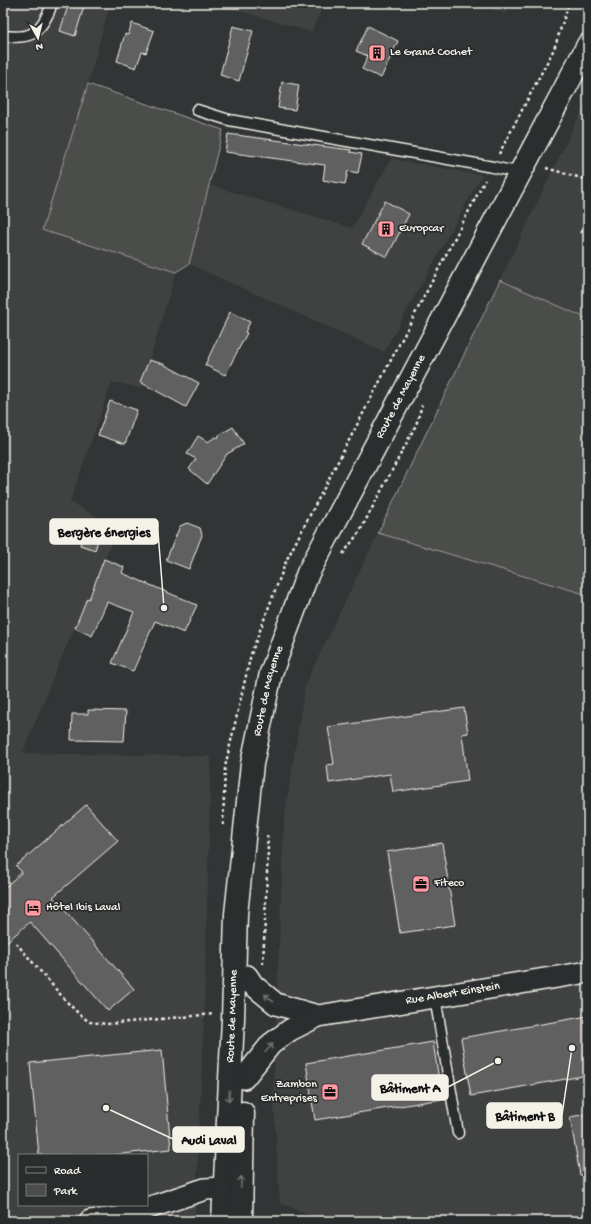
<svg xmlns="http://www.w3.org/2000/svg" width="591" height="1224" font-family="'Gochi Hand',sans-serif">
<rect width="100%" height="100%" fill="#323535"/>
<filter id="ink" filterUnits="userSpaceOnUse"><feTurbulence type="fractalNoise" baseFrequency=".025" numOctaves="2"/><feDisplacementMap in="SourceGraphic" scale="8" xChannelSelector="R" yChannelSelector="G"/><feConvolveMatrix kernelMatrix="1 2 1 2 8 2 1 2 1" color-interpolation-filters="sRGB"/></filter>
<g filter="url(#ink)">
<g fill="#404242" fill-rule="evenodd">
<path d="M 3,3 L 110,3 L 88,84 L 43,230 L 176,272 L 141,388 L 112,382 L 70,502 L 118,528 L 54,675 L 23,753 L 211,756 L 204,1020 L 195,1221 L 3,1221 ZM 19,1155 L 147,1155 L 147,1205 L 19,1205 Z"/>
<polygon points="213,3 325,3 311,32"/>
<polygon points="475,3 506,3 506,14"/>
<polygon points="588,97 588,319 500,280"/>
<polygon points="391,159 482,175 384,352 189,264 209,185 352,228"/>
<polygon points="378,533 588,595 588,1221 325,1221 280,1203 273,1094 284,822 305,685"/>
</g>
<g fill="#4b4d4c" stroke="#a09f9a">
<polygon points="88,84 223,130 189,264 176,272 42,230"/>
<polygon points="500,280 588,319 588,595 378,533"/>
</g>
<g fill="#5f605f" stroke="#f4f1e8">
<polygon points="69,3 85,3 75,36 60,31"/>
<polygon points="132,23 154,31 146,53 142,52 136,68 117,61 125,34 128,35"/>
<polygon points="233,26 253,31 239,81 220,75"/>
<polygon points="368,26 398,41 381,78 362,69 368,56 356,51"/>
<polygon points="282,82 299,85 295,110 278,108"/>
<polygon points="228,134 351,150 350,152 362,154 358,173 348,171 345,184 323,180 325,165 225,152"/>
<polygon points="385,201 409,214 387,257 362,244"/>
<polygon points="230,312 250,322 245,332 247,333 225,375 205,365"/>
<polygon points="149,360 163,364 199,383 186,407 140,382"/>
<polygon points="110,401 137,410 125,444 98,435"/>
<polygon points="233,427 244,444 227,454 207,484 189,469 196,459 187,454 198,436 208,442 215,437 218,438 219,435"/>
<polygon points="88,522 102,527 95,550 80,545"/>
<polygon points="187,523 200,528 202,535 189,569 166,560 180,526"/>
<polygon points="104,559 124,567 122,573 197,605 184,633 155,621 133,671 112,663 134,612 107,602 92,636 75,628 87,598 89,599"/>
<polygon points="464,708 468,733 462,734 468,781 393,792 390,774 329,783 327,765 334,764 328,727"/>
<polygon points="88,710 126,711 124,741 71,740 72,714 88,714"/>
<polygon points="86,805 118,841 53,897 134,989 108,1011 30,922 3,945 3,889 22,872 16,866"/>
<polygon points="442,843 455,925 400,933 387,852"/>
<polygon points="588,1016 588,1075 471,1096 461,1038"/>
<polygon points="433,1042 442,1099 315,1120 306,1063"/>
<polygon points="162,1050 171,1149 112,1155 39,1155 30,1063"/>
<polygon points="588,1114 588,1175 580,1175 570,1117"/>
</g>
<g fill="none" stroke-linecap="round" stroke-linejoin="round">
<defs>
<g id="lane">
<path d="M 3,36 C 12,37 23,38 31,34 C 42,28 49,14 52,3"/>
<polyline points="197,110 229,120 493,167 520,173"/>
<polyline points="435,997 458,1133"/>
</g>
<g id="street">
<polyline points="247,976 253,985 276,1004 318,1016"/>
<path id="s1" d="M 244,1078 L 271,1044 L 290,1030 L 318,1016 L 588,972"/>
<polyline points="90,1221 118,1218 205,1189 224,1188"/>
</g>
<g id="secondary">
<path id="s2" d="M 223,1221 L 233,1019 L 236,914 L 252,764 L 271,673 L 308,573 L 588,45"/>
<polyline points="241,1221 243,1113"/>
</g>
</defs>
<use href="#lane" stroke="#f4f1e8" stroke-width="13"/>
<use href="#street" stroke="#f4f1e8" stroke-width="24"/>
<use href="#secondary" stroke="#f4f1e8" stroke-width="25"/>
<g stroke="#f4f1e8" stroke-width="2.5" stroke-dasharray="3 3" stroke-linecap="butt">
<polyline points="499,154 554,49 569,3"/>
<polyline points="546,168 588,180"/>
<polyline points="581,233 588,217"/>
<polyline points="343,554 360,531 416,425 422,405"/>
<polyline points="223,825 225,767 251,654 287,559 485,180"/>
<polyline points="16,943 66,1001 81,1016 90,1022 107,1024 214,1014"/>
<polyline points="263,964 268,851 267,833"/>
</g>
<use href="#lane" stroke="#2a2d2e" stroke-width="10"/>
<use href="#street" stroke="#2a2d2e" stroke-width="21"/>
<use href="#secondary" stroke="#2a2d2e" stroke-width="22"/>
</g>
<defs><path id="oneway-shaft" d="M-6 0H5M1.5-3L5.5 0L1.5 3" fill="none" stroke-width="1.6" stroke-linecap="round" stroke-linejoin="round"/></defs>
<g stroke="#71726f">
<use href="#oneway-shaft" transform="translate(269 998) rotate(-140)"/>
<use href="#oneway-shaft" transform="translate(269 1048) rotate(-48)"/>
<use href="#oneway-shaft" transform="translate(229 1096) rotate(93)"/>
<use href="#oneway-shaft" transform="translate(241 1182) rotate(-88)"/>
</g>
</g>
<defs>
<symbol id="building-square" viewBox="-11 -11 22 22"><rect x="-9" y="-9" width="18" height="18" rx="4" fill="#ff9aa2" stroke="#2a2d2e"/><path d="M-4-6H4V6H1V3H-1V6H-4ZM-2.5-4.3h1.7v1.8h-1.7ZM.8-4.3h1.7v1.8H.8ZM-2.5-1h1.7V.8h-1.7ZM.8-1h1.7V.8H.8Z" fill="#111"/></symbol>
<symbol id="office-square" viewBox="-11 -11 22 22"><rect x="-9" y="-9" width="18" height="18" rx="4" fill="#ff9aa2" stroke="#2a2d2e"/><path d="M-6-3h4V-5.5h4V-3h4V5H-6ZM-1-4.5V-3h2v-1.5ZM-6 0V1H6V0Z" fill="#111"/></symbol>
<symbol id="hotel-square" viewBox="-11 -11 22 22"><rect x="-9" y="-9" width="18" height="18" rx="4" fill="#ff9aa2" stroke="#2a2d2e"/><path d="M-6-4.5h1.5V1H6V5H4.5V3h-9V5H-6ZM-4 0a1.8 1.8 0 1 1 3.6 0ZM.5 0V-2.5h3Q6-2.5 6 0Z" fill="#111"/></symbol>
</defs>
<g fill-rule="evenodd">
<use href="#building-square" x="367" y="43" width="20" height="20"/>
<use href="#building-square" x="376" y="219" width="20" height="20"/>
<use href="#office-square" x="411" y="874" width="20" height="20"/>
<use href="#hotel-square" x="23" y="898" width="20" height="20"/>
<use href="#office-square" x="320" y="1082" width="20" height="20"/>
</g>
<g text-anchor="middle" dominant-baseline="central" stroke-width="3.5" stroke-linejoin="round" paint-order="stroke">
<g font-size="12" fill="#f4f1e8" stroke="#2a2d2e" text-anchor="start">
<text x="390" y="53">Le Grand Cochet</text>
<text x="399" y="229">Europcar</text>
<text x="434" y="884">Fiteco</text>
<text x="46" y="908">Hôtel Ibis Laval</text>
<text x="317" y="1085" text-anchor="end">Zambon<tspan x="317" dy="14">Entreprises</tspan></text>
</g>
<g font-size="12" fill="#f4f1e8" stroke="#2a2d2e">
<text stroke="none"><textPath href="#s2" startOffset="857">Route de Mayenne</textPath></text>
<text stroke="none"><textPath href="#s2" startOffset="533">Route de Mayenne</textPath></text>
<text stroke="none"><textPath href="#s1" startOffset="235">Rue Albert Einstein</textPath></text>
<text stroke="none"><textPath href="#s2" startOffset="205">Route de Mayenne</textPath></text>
</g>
</g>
<path fill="none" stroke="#f4f1e8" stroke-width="1.5" d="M164 608L158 532M498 1061L448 1087M572 1048L562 1115M106 1108L173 1139"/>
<g fill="#f4f1e8" stroke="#2a2d2e" stroke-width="1.5">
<circle cx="164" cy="608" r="4"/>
<circle cx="498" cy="1061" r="4"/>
<circle cx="572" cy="1048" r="4"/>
<circle cx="106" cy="1108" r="4"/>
</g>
<g fill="#f4f1e8" stroke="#f4f1e8" stroke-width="1.5">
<rect x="50" y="519" width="108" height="25" rx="4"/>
<rect x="372" y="1075" width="76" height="25" rx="4"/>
<rect x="487" y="1103" width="75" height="25" rx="4"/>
<rect x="173" y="1127" width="71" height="25" rx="4"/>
</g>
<g font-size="13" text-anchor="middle" font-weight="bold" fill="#111">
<text x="104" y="536">Bergère énergies</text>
<text x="410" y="1092">Bâtiment A</text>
<text x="525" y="1120">Bâtiment B</text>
<text x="209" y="1144">Audi Laval</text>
</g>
<rect width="591" height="1224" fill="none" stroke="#2a2d2e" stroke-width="16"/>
<rect x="8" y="8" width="575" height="1208" fill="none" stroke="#f4f1e8" stroke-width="1.5" filter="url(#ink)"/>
<rect x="18" y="1154" width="130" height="52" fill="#2a2d2e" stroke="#7b7b78"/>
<rect x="26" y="1167" width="20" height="6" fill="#2a2d2e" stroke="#7b7b78"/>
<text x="54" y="1174" font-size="12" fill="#f4f1e8">Road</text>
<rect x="26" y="1184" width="20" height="12" fill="#4b4d4c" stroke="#7b7b78"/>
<text x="54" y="1194" font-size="12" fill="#f4f1e8">Park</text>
<g transform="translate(38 38) rotate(172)" stroke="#2a2d2e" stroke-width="3" paint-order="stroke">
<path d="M0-3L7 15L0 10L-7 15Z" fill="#f4f1e8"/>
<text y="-6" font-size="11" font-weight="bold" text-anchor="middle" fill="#f4f1e8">N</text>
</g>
</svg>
